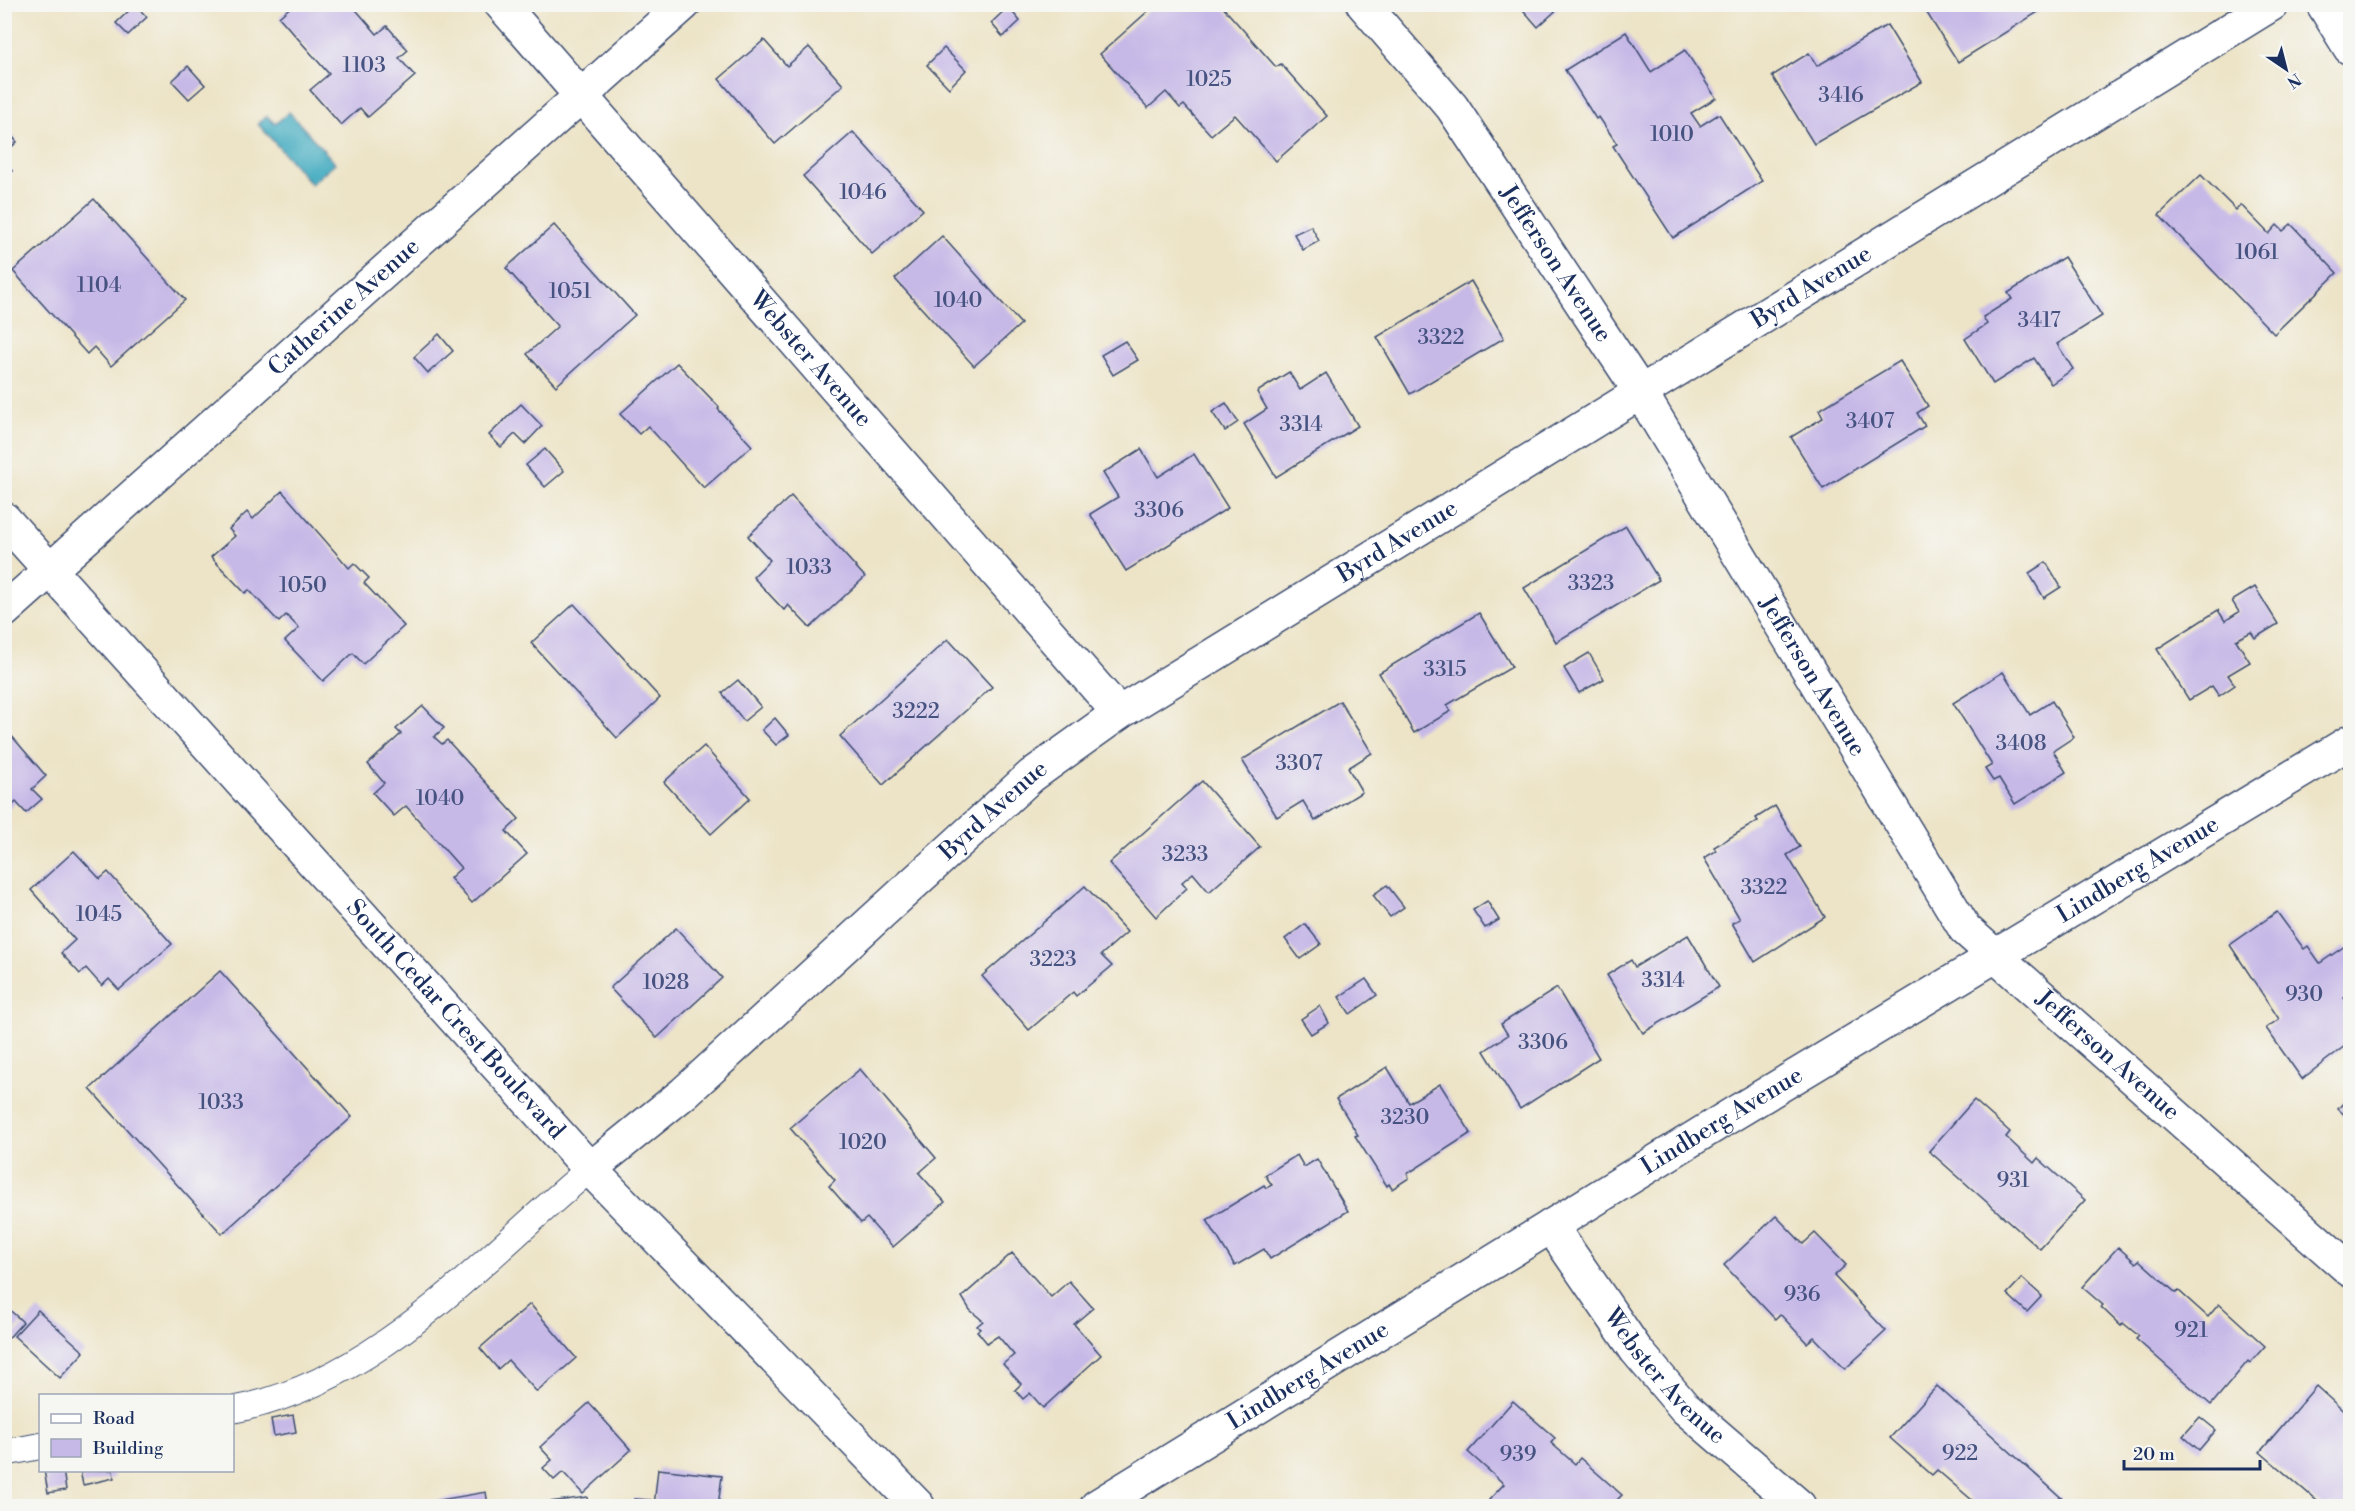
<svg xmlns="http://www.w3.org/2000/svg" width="2355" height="1511" font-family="'Libre Bodoni',serif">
<rect width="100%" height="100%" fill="#f6f6f2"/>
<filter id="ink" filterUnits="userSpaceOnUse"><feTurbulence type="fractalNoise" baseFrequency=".0167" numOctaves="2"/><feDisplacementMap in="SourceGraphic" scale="12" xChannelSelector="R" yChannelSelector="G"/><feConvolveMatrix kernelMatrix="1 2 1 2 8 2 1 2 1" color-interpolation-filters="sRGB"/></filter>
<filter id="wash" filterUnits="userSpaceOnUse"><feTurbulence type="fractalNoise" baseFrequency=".008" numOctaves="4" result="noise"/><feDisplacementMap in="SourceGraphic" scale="24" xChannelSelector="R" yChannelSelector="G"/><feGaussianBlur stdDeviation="1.35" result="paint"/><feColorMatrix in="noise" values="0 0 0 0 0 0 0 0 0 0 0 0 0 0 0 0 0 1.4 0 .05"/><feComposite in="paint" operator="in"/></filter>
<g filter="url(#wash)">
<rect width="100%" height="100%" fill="#ede4c7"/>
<polygon fill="#40aac0" stroke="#2e6c8f" stroke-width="1.5" points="289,112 335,163 311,184 258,124 267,116 275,124"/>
<g id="blocks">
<g fill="#c7b9e7">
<polygon points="294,4 351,4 377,34 387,26 408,50 399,58 415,76 368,117 360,108 341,125 310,90 329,74 279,17"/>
<polygon points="1156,4 1220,4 1276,67 1281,64 1327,116 1276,161 1235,115 1211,135 1184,105 1180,108 1166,92 1148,108 1100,54"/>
<polygon points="1518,4 1563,4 1538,27"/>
<polygon points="1934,4 2051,4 1958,62 1925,10"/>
<polygon points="135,5 147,17 128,35 116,23"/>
<polygon points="1008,7 1020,21 1003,37 991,23"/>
<polygon points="1887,25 1922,82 1814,144 1772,76 1809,53 1817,66"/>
<polygon points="1626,32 1651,72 1685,50 1716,98 1691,113 1700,126 1719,114 1762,181 1673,238 1613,146 1617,144 1599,117 1596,119 1565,70"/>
<polygon points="764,40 787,66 809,47 843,85 775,144 719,79"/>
<polygon points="944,48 966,70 949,88 927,65"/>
<polygon points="188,66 205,85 189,99 172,81"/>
<polygon points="5,128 17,142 5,153"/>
<polygon points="853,132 923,210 872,254 803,176"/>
<polygon points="4,162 12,171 4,178"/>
<polygon points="2201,175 2236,210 2241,205 2269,234 2277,225 2283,231 2291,224 2337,273 2274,334 2159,215"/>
<polygon points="94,199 185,300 111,366 94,347 87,354 13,271"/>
<polygon points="554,225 635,315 556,386 527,354 558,326 506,268"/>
<polygon points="1311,226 1319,241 1303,250 1294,234"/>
<polygon points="942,236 1021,324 974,366 895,279"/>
<polygon points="2064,257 2102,316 2057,344 2073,369 2051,384 2034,358 1993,384 1965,339 1987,324 1983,317 2012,299 2008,293"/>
<polygon points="1471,281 1504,338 1410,394 1377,337"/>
<polygon points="439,334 453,351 428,373 414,357"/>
<polygon points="1125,341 1138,360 1113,375 1101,355"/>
<polygon points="1900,361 1928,406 1917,413 1925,426 1823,489 1791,437 1823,418 1819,410"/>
<polygon points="677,363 719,407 718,409 752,446 704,488 648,426 639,434 620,414"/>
<polygon points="1289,372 1300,390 1326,373 1358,426 1276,477 1244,424 1267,409 1257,392"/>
<polygon points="1226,403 1238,422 1225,431 1212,412"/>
<polygon points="521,404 542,426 525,444 515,434 501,447 489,435"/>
<polygon points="545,449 564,471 545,487 526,465"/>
<polygon points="1141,449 1158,477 1194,454 1228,508 1126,571 1090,514 1118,497 1103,473"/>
<polygon points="282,491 349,568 354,563 369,578 364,583 404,626 363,664 353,653 323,681 285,641 299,628 286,615 279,622 249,590 245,593 211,557 235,536 229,529 247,512 253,519"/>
<polygon points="791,496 865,577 810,628 788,605 784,610 753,577 770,560 748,536"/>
<polygon points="1626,526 1659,580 1556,642 1524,588"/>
<polygon points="2046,562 2061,587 2044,598 2029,573"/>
<polygon points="2255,587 2278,624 2255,638 2251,632 2236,640 2250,662 2228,675 2235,685 2219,696 2212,686 2189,700 2157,649 2218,610 2225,621 2239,612 2232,601"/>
<polygon points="574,604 660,698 617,738 531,643"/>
<polygon points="1479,613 1512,667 1447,705 1451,711 1414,733 1379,673"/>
<polygon points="948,639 992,687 883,785 840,736"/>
<polygon points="1589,653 1604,679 1579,693 1564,668"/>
<polygon points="2003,672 2030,715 2052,701 2074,737 2053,751 2066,772 2015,804 1999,778 1993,781 1985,769 1992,765 1953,703"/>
<polygon points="738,680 761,707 744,721 722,693"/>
<polygon points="1340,701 1372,753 1348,768 1362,792 1315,821 1303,801 1277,817 1242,760"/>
<polygon points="423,706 444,728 434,737 442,744 447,740 519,819 506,831 527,854 472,903 450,878 461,868 406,806 394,816 373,793 384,783 368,764 401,734 396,729"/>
<polygon points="775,718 789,735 776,745 762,730"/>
<polygon points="4,727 46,776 32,789 42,799 26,813 16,802 4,813"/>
<polygon points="704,746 750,798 711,834 664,782"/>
<polygon points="1202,781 1260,847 1209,892 1193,873 1182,882 1187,888 1156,917 1109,863"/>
<polygon points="1775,806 1800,847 1787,855 1825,917 1755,962 1732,923 1740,919 1704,858 1716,851 1714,847 1758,821 1756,818"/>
<polygon points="74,851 100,879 108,872 172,944 119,990 109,979 102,986 86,968 80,974 61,953 75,940 31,890"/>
<polygon points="1387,885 1404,907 1390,917 1373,895"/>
<polygon points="1085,886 1127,932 1101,955 1112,966 1076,996 1073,992 1029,1030 982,976"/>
<polygon points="1487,901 1499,920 1485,928 1473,910"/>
<polygon points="2277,912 2304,949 2308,946 2320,963 2345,946 2350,953 2350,993 2344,998 2350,1007 2350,1042 2302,1079 2266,1028 2279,1019 2230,945"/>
<polygon points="1305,924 1321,944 1300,959 1285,939"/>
<polygon points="676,928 722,978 657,1038 610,988"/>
<polygon points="1688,935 1719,987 1643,1033 1607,975 1631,960 1635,967"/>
<polygon points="220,971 352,1117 222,1234 90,1089"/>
<polygon points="1366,979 1377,995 1350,1014 1339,997"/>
<polygon points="1557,988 1599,1058 1520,1109 1484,1051 1508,1035 1501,1024"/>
<polygon points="1320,1006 1329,1023 1311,1034 1301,1019"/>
<polygon points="1387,1067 1409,1103 1440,1084 1471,1133 1407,1174 1409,1178 1392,1189 1389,1184 1387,1186 1355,1136 1358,1135 1336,1099"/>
<polygon points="860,1069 936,1158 919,1173 945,1202 893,1247 867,1218 861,1223 829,1186 835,1180 790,1128"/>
<polygon points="2350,1095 2350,1120 2338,1109"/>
<polygon points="1974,1100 2010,1132 2006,1137 2034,1163 2038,1158 2085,1200 2040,1249 1929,1151"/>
<polygon points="1297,1155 1304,1167 1317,1159 1348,1211 1270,1259 1264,1249 1235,1266 1207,1220 1264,1185 1266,1188 1272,1185 1265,1175"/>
<polygon points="1776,1216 1803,1244 1815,1233 1846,1265 1834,1276 1886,1331 1845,1369 1814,1337 1807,1343 1780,1314 1775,1319 1724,1265"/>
<polygon points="2118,1247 2136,1263 2139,1260 2176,1293 2179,1291 2208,1317 2219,1304 2265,1346 2250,1363 2248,1361 2211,1405 2136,1339 2139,1336 2123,1323 2121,1326 2101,1307 2103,1305 2082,1287"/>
<polygon points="1012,1253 1051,1297 1069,1281 1093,1308 1074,1324 1101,1355 1043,1408 1030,1393 1023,1399 1015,1390 1021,1384 1003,1364 1014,1355 998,1336 987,1343 977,1331 980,1329 977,1326 983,1321 970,1310 962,1297"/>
<polygon points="2022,1278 2042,1296 2027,1312 2007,1294"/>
<polygon points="530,1304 576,1358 537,1392 508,1360 498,1369 480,1348"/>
<polygon points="4,1305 23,1322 4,1343"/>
<polygon points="38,1310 84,1352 60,1378 14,1336"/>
<polygon points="1937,1386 2066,1502 2062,1506 1979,1506 1937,1470 1932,1475 1890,1438"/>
<polygon points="2316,1386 2350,1417 2350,1506 2323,1506 2260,1452"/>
<polygon points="1513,1401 1555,1438 1551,1443 1575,1464 1580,1458 1622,1495 1611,1506 1532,1506 1527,1502 1523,1506 1496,1506 1489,1500 1504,1484 1468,1452"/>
<polygon points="589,1403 631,1450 583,1494 563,1472 554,1480 543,1468 552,1460 540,1447"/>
<polygon points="293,1415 296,1432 274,1436 271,1419"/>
<polygon points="2200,1417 2216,1430 2199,1450 2183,1436"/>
<polygon points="658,1469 722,1476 718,1506 654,1506"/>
<polygon points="44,1470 63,1470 66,1490 48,1493"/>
<polygon points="80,1470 113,1470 114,1478 83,1485"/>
<polygon points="486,1492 488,1506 435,1506 434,1501"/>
<polygon points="587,1497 588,1506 527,1506 527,1505"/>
<polygon points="634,1499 651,1500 651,1506 633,1506"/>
</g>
</g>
</g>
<g filter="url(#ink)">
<use href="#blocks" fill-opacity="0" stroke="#3a4a6e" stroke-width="1.5"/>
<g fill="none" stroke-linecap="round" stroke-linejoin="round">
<defs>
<g id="lane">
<path d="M 232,1410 C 380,1382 480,1260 590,1169"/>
<polyline points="4,1453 40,1446"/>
</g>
<g id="street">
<path id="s1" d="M 501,4 L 1119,713"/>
<path id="s2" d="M 1363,4 L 1452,107 L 1641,393 L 1965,929 L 2350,1270"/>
<polyline points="2323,4 2350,48"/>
<path id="s3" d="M 4,611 L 684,4"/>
<path id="s4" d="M 590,1169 L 684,1093 L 1031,776 L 1119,713 L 2272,4"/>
<path id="s5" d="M 1551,1226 L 1636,1350 L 1685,1408 L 1799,1506"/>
<path id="s6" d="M 1097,1506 L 1733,1114 L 2350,742"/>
</g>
<g id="primary">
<path id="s7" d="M 4,519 L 590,1169 L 918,1506"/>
</g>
</defs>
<use href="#lane" stroke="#3a4a6e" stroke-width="28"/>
<use href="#street" stroke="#3a4a6e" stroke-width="36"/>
<use href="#primary" stroke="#3a4a6e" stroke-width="36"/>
<use href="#lane" stroke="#fff" stroke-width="26"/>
<use href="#street" stroke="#fff" stroke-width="33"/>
<use href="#primary" stroke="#fff" stroke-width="33"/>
</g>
</g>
<g text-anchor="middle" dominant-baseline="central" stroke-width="5" stroke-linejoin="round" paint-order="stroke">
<g font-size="21" fill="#465280">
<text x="364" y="66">1103</text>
<text x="1209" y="80">1025</text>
<text x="1841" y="96">3416</text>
<text x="1672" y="135">1010</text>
<text x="863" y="193">1046</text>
<text x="2257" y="253">1061</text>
<text x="99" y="286">1104</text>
<text x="570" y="292">1051</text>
<text x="958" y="301">1040</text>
<text x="2039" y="321">3417</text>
<text x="1441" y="338">3322</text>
<text x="1870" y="422">3407</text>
<text x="1301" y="425">3314</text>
<text x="1159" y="511">3306</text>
<text x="809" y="568">1033</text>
<text x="1591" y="584">3323</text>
<text x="303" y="586">1050</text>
<text x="1445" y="670">3315</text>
<text x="916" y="712">3222</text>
<text x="2021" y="744">3408</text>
<text x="1299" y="764">3307</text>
<text x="440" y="799">1040</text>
<text x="1185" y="855">3233</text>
<text x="1764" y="888">3322</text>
<text x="99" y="915">1045</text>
<text x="1053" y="960">3223</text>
<text x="1663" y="981">3314</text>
<text x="666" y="983">1028</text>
<text x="2304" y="995">930</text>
<text x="1543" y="1043">3306</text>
<text x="221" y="1103">1033</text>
<text x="1405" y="1118">3230</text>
<text x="863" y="1143">1020</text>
<text x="2013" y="1181">931</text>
<text x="1802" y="1295">936</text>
<text x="2191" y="1331">921</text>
<text x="1960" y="1454">922</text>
<text x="1518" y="1455">939</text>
</g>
<g font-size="24" fill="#1b2f5e" stroke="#f6f6f2">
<text stroke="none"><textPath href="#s2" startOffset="324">Jefferson Avenue</textPath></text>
<text stroke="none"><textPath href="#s4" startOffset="1512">Byrd Avenue</textPath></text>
<text stroke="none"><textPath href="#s3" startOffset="456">Catherine Avenue</textPath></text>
<text stroke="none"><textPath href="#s1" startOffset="471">Webster Avenue</textPath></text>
<text stroke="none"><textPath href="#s4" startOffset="1026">Byrd Avenue</textPath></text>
<text stroke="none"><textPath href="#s2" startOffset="810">Jefferson Avenue</textPath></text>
<text stroke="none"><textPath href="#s4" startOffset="540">Byrd Avenue</textPath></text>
<text stroke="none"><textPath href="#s6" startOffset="1220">Lindberg Avenue</textPath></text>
<text stroke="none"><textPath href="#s7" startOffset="674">South Cedar Crest Boulevard</textPath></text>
<text stroke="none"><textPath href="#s2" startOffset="1296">Jefferson Avenue</textPath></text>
<text stroke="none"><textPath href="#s6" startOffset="734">Lindberg Avenue</textPath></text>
<text stroke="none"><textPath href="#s5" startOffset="189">Webster Avenue</textPath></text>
<text stroke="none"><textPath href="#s6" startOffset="248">Lindberg Avenue</textPath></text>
</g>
</g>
<rect width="2355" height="1511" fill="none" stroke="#f6f6f2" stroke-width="24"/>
<rect x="39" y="1394" width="195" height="78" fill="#f6f6f2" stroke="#9ea6b7" stroke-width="1.5"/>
<rect x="51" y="1414" width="30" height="9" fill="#ffffff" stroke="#9ea6b7" stroke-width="1.5"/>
<text x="93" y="1424" font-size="18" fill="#1b2f5e">Road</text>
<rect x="51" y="1439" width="30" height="18" fill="#c7b9e7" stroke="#9ea6b7" stroke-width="1.5"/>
<text x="93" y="1454" font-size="18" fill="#1b2f5e">Building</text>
<g transform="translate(2286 69) rotate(145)" stroke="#f6f6f2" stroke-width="4.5" paint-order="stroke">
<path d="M0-4.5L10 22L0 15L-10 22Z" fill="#1b2f5e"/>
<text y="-9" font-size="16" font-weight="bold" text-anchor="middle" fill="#1b2f5e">N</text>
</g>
<path d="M2124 1460v9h136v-9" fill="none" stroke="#1b2f5e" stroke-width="3"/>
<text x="2133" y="1460" font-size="18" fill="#1b2f5e" stroke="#f6f6f2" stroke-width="4.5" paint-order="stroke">20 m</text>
</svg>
